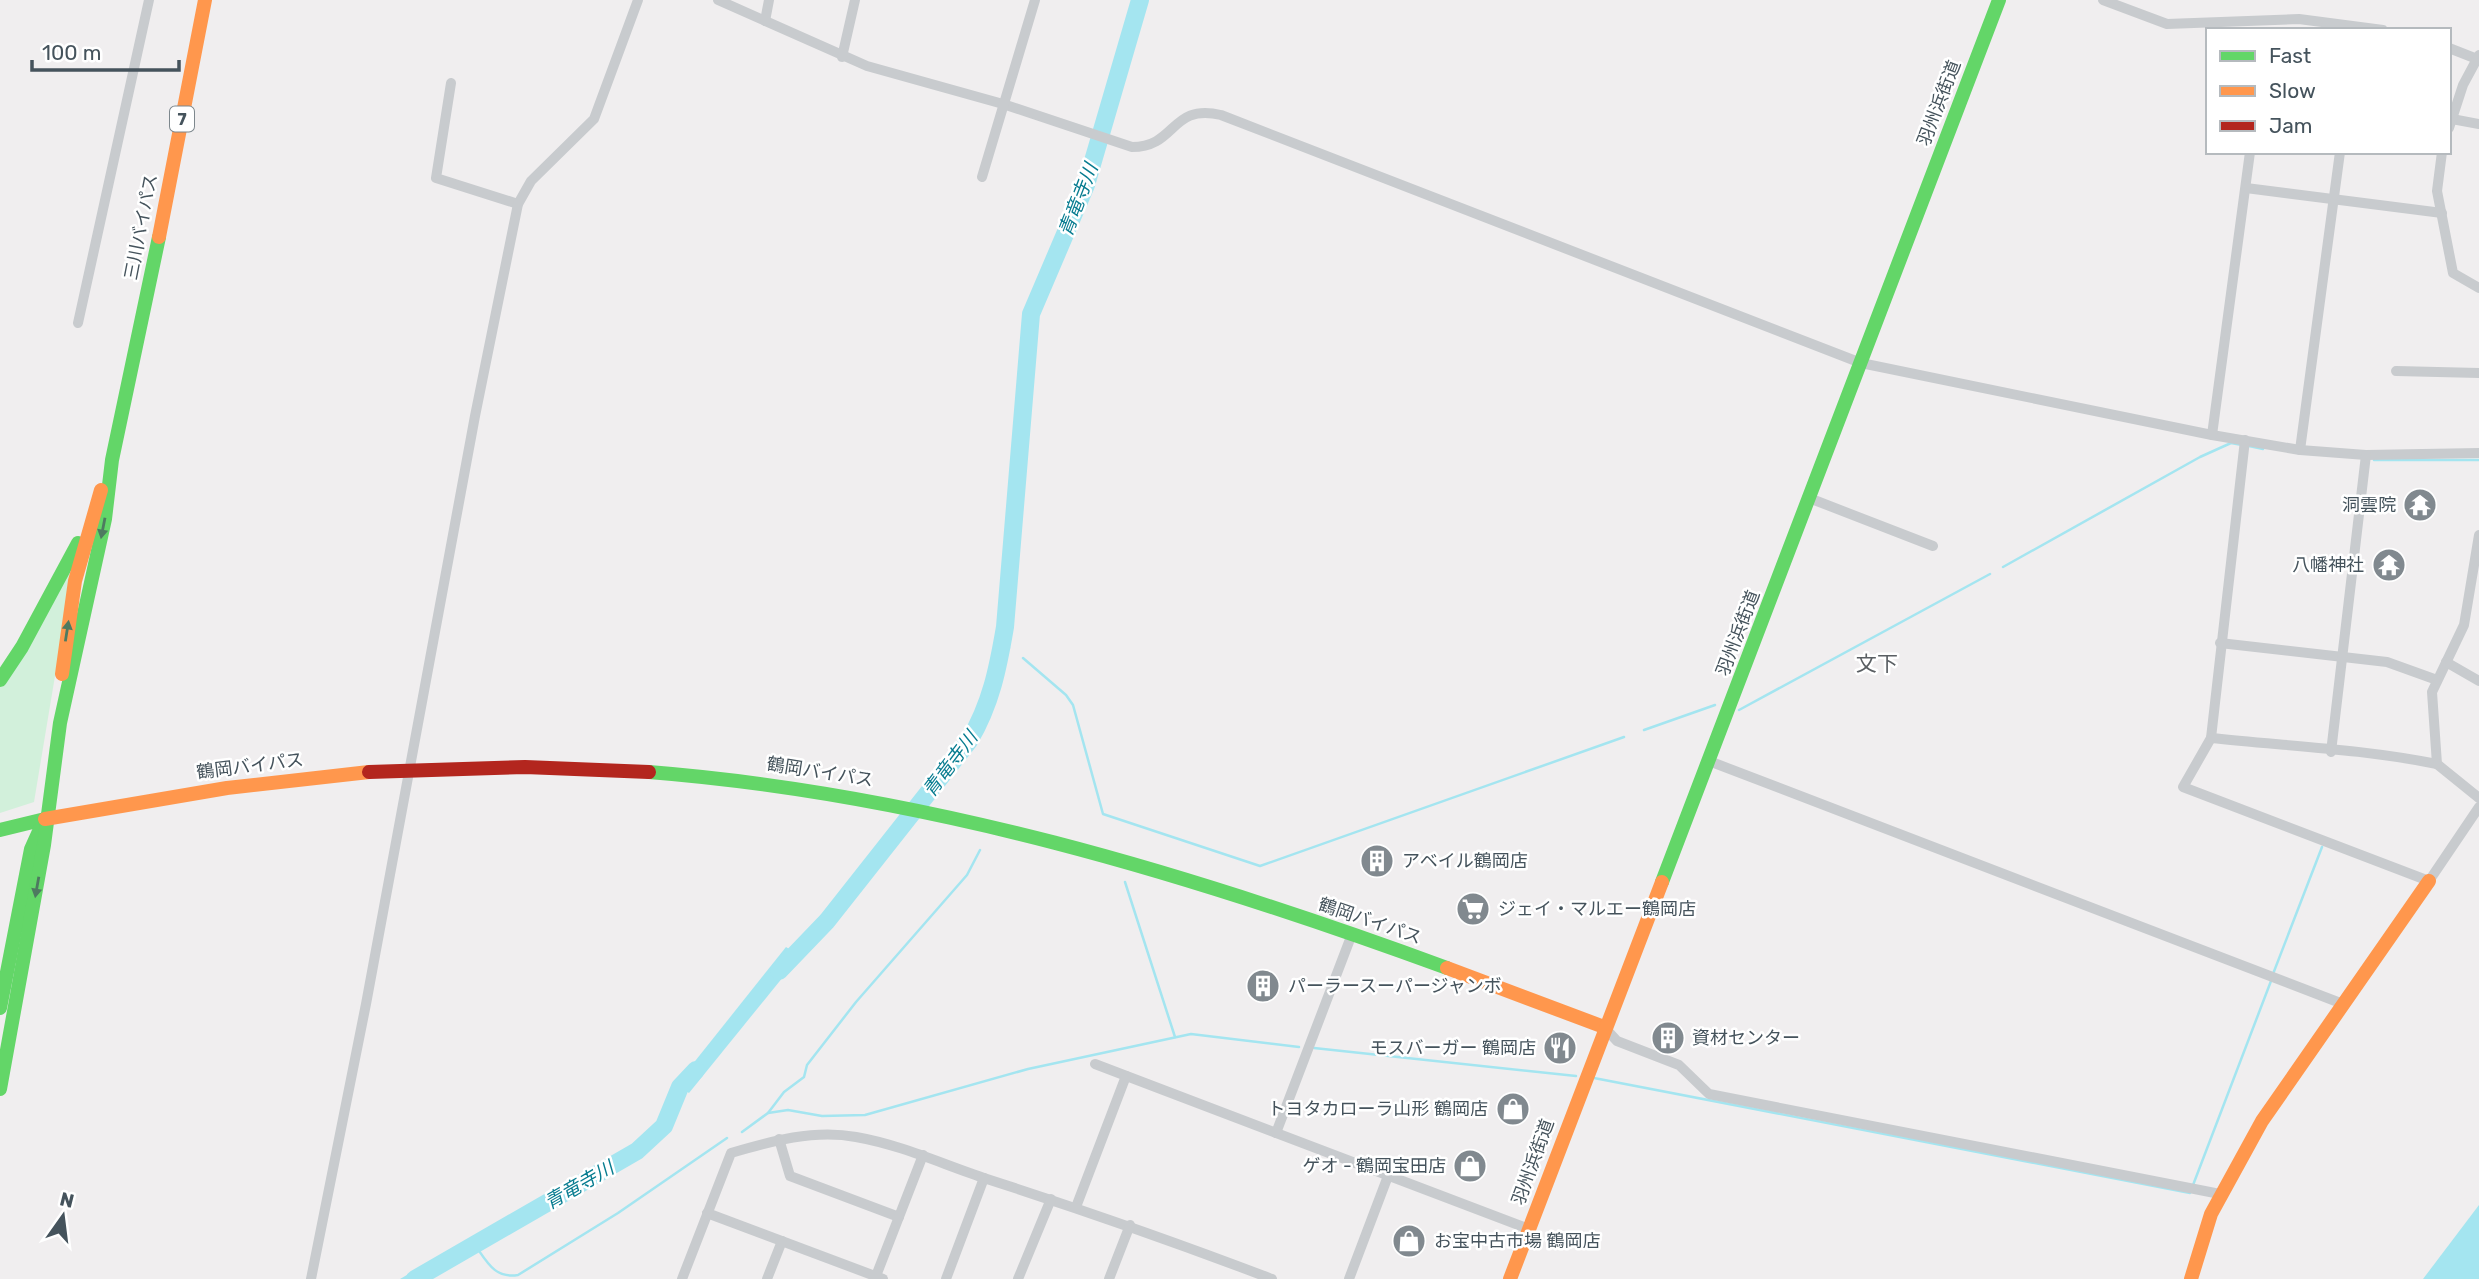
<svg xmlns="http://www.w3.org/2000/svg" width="2479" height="1279" font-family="Rubik,'Noto Sans JP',sans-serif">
<rect width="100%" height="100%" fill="#f0eeef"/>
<polygon fill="#d2f0db" points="73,568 34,802 0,813 0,678"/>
<g fill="#a4e5f0">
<polygon points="786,947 800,956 689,1093 676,1085"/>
<polygon points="2479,1205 2479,1279 2423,1279"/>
<polygon points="441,1255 450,1267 431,1279 400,1279"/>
</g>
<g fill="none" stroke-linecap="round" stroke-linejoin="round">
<g stroke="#a4e5f0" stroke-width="2.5">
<polyline points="2249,446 2263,449"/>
<polyline points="2374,460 2479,460"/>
<polyline points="2003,567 2200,457 2231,443 2242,445"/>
<polyline points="1002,642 1009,648"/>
<polyline points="1023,658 1066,695 1073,705 1103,814 1260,866 1624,737"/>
<polyline points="1739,710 1990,574"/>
<polyline points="1644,730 1715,705"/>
<polyline points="1125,882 1175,1037"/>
<polyline points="2273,974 2322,847"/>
<polyline points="1314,1048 1576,1076"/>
<polyline points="1594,1078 2190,1193 2271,981"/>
<polyline points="768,1113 788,1110 822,1116 865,1115 1028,1069 1191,1034 1299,1047"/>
<polyline points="742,1132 768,1113 784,1092 804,1077 807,1065 856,1002 967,875 980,850"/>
<path d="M 475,1245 C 487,1262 495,1279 518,1275 L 618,1213 L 727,1138"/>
</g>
<g stroke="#a4e5f0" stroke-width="18">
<path d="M 779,971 L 827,921 L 969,741 C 991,704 998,668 1005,627 L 1031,314 L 1086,185 L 1140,0"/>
<polyline points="415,1279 637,1151 664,1126 680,1087 696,1070"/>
</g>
<g stroke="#c8cbce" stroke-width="10">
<path d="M 718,0 L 867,66 L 1003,104 L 1132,147 C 1177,147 1170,103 1221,115 L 1861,363 L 2212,435 L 2300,450 L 2366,455 L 2479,453"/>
<polyline points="2103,0 2167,24 2299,19 2383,30"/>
<polyline points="765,21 769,0"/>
<polyline points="2449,48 2477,59"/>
<polyline points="842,57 855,0"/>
<polyline points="451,83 436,178 518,204"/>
<polyline points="2452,119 2479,124"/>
<polyline points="2449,128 2463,85 2479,55"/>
<polyline points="2442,152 2437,191 2453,273 2479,288"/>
<polyline points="982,177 1035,0"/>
<polyline points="2246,188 2442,213"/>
<polyline points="78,323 149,0"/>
<polyline points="2396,371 2479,373"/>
<polyline points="2212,435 2250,152"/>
<polyline points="2245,440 2211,738 2183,787 2429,881 2479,807"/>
<polyline points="2300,450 2340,152"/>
<polyline points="1809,498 1933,546"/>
<polyline points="2479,535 2464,625 2432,692 2437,764 2479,798"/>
<polyline points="2220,643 2387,662 2437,680"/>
<polyline points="2446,662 2479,681"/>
<path d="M 2211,738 C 2286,746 2363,749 2437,764"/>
<polyline points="2331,752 2366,455"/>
<polyline points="1709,761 2343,1004"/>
<polyline points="1604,1027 1617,1041 1679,1065 1709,1094 2220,1194"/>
<polyline points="1095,1064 1529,1229"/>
<polyline points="1276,1133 1352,934"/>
<polyline points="779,1139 790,1176 899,1217"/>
<polyline points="1076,1207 1126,1076"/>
<polyline points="707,1213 883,1279"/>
<polyline points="876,1276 923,1155"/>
<polyline points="311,1279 366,1004 475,416 518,204 531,181 594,119 638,0"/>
<path d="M 682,1279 L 731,1153 C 772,1141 814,1129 856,1137 C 902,1145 944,1165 987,1179 C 1083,1210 1178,1243 1272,1279"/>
<polyline points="767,1279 782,1241"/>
<polyline points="946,1279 984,1178"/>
<polyline points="1018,1279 1051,1199"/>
<polyline points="1109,1279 1130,1225"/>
<polyline points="1349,1279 1388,1176"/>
</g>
<g stroke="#63d668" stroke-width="14">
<polyline points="0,680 22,647 78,543"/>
<path d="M 649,772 C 925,794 1188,873 1447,968"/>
<polyline points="0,830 45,819"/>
<polyline points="1662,882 1999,0"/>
<polyline points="0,1008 31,849 40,829"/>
<polyline points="0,1089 44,845 60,723 105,519 112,460 159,237"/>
</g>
<g stroke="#ff974d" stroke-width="14">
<polyline points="159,237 205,0"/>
<polyline points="62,674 75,581 101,490"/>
<polyline points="45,819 227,788 369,772"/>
<polyline points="1447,968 1604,1027"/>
<polyline points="1510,1279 1662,882"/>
<polyline points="2191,1279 2211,1214 2262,1121 2429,881"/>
</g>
<polyline stroke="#b3261e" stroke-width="14" points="369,772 525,767 649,772"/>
</g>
<defs><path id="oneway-solid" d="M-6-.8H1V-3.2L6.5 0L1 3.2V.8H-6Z" transform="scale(1.75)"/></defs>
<g fill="#4e7a60">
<use href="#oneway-solid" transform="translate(103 528) rotate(101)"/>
<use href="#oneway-solid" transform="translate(67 631) rotate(-81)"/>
<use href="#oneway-solid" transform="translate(37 887) rotate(100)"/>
</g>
<defs>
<symbol id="temple-disc" viewBox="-11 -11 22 22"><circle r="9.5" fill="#81898f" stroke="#fff"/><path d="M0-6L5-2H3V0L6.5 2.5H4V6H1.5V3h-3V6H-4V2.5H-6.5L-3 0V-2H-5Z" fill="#fff"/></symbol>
<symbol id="building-disc" viewBox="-11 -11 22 22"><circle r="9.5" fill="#81898f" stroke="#fff"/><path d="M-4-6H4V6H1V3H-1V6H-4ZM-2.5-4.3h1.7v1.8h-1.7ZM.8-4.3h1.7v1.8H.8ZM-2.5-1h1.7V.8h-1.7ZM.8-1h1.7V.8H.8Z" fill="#fff"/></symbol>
<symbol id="supermarket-disc" viewBox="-11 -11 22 22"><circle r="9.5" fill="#81898f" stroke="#fff"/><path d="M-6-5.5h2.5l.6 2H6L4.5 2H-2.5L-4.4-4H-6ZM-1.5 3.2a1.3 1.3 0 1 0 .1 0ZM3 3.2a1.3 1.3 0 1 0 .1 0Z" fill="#fff"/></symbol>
<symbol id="restaurant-disc" viewBox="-11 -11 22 22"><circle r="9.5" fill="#81898f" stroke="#fff"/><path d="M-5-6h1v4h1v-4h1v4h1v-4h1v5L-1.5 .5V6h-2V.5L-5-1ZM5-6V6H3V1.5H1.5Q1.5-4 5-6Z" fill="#fff"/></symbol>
<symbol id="shop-disc" viewBox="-11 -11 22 22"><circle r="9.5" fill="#81898f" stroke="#fff"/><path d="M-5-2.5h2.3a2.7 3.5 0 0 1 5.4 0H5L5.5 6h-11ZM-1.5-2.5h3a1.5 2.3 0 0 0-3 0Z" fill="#fff"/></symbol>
</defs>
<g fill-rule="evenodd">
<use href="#temple-disc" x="2401" y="486" width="38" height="38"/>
<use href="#temple-disc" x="2370" y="546" width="38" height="38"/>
<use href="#building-disc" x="1358" y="842" width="38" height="38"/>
<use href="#supermarket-disc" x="1454" y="890" width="38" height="38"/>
<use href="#building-disc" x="1244" y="967" width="38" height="38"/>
<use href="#building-disc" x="1649" y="1019" width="38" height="38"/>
<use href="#restaurant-disc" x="1541" y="1029" width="38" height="38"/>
<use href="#shop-disc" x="1494" y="1090" width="38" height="38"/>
<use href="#shop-disc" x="1451" y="1147" width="38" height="38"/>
<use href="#shop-disc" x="1390" y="1222" width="38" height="38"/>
</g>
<g text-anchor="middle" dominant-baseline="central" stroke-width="5" stroke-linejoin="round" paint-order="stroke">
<rect fill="#fff" stroke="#7d878d" stroke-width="2" x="170" y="106.5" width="24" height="25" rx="5"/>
<g font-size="16" font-weight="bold" fill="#45535c">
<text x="182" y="119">7</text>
</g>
<g font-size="18" fill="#45535c" stroke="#fff">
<text transform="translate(1939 103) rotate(-69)">羽州浜街道</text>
<text transform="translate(141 227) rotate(-79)">三川バイパス</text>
<text transform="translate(1738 633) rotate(-69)">羽州浜街道</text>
<text transform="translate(250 766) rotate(-7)">鶴岡バイパス</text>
<text transform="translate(820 772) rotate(9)">鶴岡バイパス</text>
<text transform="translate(1370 921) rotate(19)">鶴岡バイパス</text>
<text transform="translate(1533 1162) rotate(-70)">羽州浜街道</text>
</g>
<g font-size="18" fill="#45535c" stroke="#fff" text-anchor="end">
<text x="2396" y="505">洞雲院</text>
<text x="2364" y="565">八幡神社</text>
<text x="1402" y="861" text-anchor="start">アベイル鶴岡店</text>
<text x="1498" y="909" text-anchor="start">ジェイ・マルエー鶴岡店</text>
<text x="1288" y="986" text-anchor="start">パーラースーパージャンボ</text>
<text x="1692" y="1038" text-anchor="start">資材センター</text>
<text x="1536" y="1048">モスバーガー 鶴岡店</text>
<text x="1488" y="1109">トヨタカローラ山形 鶴岡店</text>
<text x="1446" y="1166">ゲオ - 鶴岡宝田店</text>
<text x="1434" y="1241" text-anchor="start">お宝中古市場 鶴岡店</text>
</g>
<g font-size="19" font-style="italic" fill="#077c90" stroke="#fff">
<text transform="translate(1078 200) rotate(-69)">青竜寺川</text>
<text transform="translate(950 764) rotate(-53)">青竜寺川</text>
<text transform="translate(579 1185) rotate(-30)">青竜寺川</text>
</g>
<g font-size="21" fill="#5a5f63" stroke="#fff">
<text x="1877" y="663">文下</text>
</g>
</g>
<rect x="2206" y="28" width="245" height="126" fill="#ffffff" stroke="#b5babe" stroke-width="2"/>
<rect x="2220" y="51" width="35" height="10" fill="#63d668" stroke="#b5babe" stroke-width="2"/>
<text x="2269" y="63" font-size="21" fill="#45535c">Fast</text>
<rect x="2220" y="86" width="35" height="10" fill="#ff974d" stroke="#b5babe" stroke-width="2"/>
<text x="2269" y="98" font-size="21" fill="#45535c">Slow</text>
<rect x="2220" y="121" width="35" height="10" fill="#b3261e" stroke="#b5babe" stroke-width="2"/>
<text x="2269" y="133" font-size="21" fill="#45535c">Jam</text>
<g transform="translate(63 1216) rotate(14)" stroke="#ffffff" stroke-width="5" paint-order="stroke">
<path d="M0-5L12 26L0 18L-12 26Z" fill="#45535c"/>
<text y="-10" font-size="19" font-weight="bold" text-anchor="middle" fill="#45535c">N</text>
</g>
<path d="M32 60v10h147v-10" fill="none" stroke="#45535c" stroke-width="3.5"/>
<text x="42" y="60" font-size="21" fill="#45535c" stroke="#ffffff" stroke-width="5" paint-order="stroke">100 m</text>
</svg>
